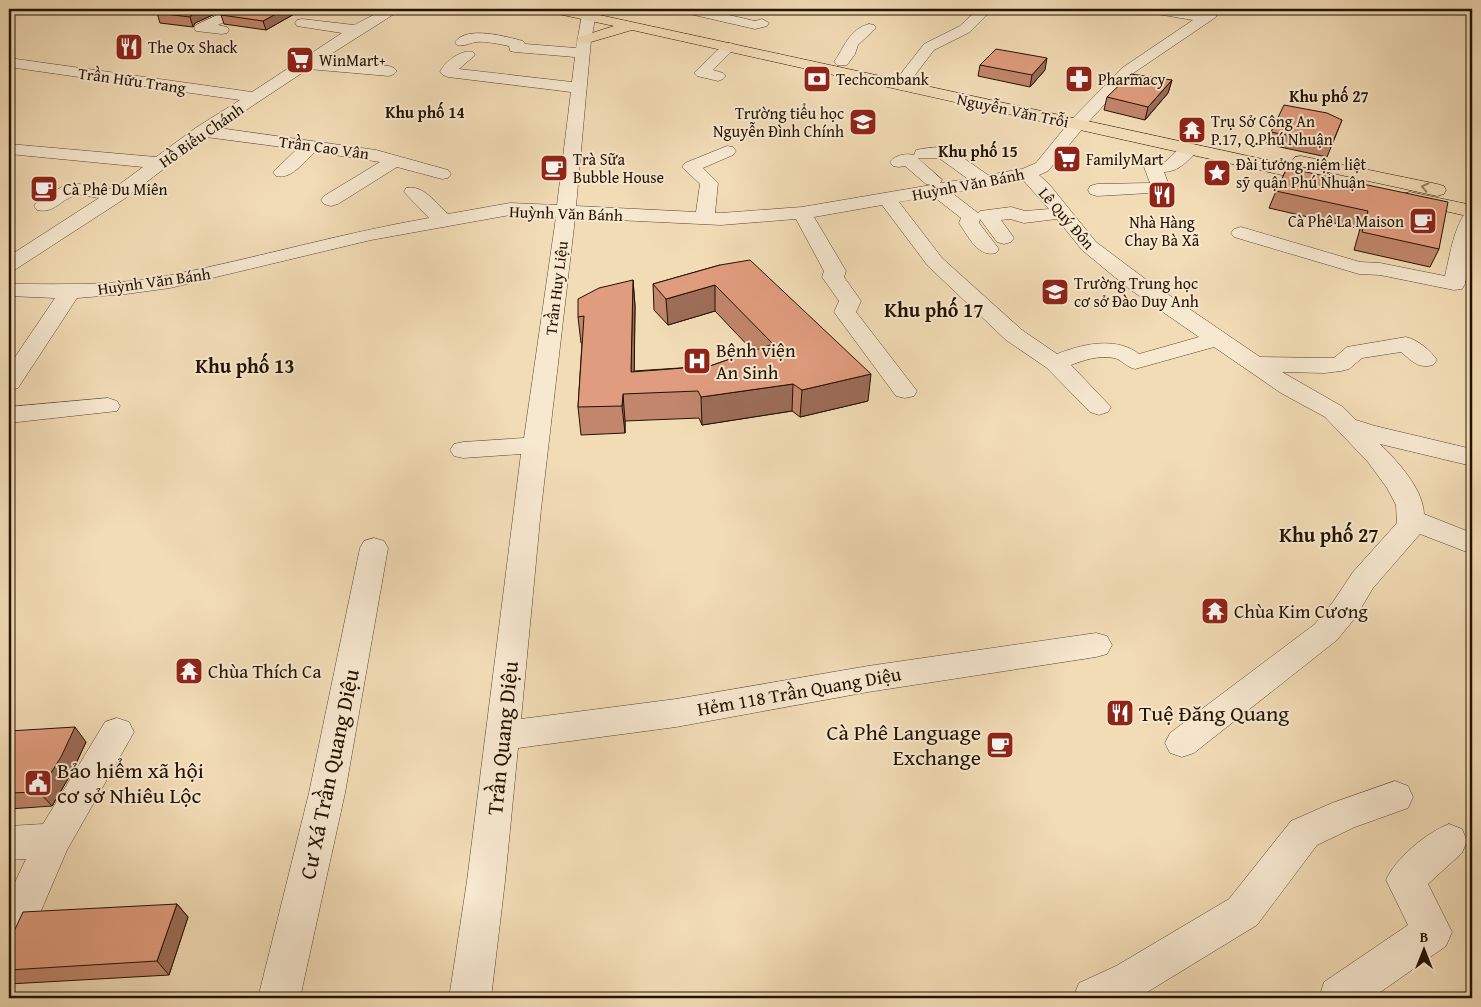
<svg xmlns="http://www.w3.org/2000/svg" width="1481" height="1007" font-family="'Gentium Book Plus',serif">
<rect width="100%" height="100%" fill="#f2dcb6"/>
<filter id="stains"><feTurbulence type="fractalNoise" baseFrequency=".004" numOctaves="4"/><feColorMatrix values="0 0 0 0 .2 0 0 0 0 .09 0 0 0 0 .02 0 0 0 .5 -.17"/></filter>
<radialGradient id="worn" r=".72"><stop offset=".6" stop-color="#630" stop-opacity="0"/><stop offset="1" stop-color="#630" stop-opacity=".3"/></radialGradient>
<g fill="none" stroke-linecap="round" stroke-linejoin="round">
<defs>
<g id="minor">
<polygon points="230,9 247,9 245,12 218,25 227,27 229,30 227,33 222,34 196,31 194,28 196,25"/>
<path d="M 385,9 L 402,9 L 320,61 L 389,66 L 394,68 L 397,71 L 394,74 L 389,76 L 308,69 L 219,128 L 376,150 L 448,170 L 451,174 L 448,178 L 442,179 L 397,167 L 338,204 L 331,206 L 324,204 L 321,200 L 324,196 L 380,162 L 315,152 C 304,162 291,180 276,176 L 273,172 L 297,149 L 206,137 L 124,199 L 16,269 L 9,271 L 9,256 L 99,198 C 92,197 81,194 74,196 C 60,200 54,214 37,210 L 34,206 L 37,202 L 65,185 L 72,183 L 113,189 L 143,167 L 9,154 L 9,144 L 156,157 L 197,127 L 240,100 L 9,67 L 9,58 L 252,92 L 342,33 L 297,26 L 295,23 L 297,20 L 302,19 L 354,25 Z"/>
<path d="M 583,9 L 597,9 L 591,40 L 576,206 L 696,212 L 700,184 L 682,167 L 685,163 L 727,146 L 733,147 L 736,151 L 733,155 L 703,168 L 718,183 L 715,213 L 721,213 L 802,207 L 931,185 L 926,184 L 905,166 L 899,167 L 893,166 L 890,162 C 895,155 906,153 914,155 L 916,150 C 926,148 939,146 949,148 L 988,175 L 1022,169 L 1036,163 L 1071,120 L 1122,68 L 1193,20 L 1151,13 L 1146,12 L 1144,9 L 1174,9 L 1203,13 L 1205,9 L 1219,9 L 1216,17 L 1132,74 L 1083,128 L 1048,171 L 1039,175 L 1049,184 L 1096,242 L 1144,278 L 1260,357 L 1334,358 L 1347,347 L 1406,337 C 1418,340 1430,350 1437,360 L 1433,365 C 1418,369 1412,361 1401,352 L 1362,358 L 1349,369 L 1341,371 L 1325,373 L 1282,372 L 1343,407 L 1356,420 L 1375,426 L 1472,449 L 1472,466 L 1380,444 C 1397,461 1423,488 1424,514 L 1472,533 L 1472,554 L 1420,534 L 1373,588 L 1355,618 L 1337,640 L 1194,753 L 1182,757 L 1170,753 L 1165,743 L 1170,733 L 1315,624 L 1333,602 L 1353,572 L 1397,523 L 1396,505 L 1387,488 L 1368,462 L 1325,417 L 1281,393 L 1214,347 L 1135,369 C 1126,367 1121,359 1114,358 C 1099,355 1084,360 1071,365 L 1111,407 L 1108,412 L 1099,415 L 1090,412 L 1047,368 L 1006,340 L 928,266 L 882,205 L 814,217 L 846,271 L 844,277 L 861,301 L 856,312 L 917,391 L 914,396 L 905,398 L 896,396 L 834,312 L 839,301 L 822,277 L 824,271 L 796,219 L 721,225 L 575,218 L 541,509 L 521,719 L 676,699 L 868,666 L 1096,633 L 1107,636 L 1112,645 L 1107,654 L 1096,657 L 868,692 L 676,727 L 518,748 L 505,881 L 491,998 L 449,998 L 467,881 L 521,454 L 463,458 L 454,456 L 450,450 L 454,444 L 463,442 L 524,438 L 556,217 L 510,215 L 371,240 L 170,288 L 126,294 L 77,298 L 18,388 L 9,390 L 9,366 L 55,298 L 9,296 L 9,284 C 63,284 117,286 171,275 C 257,258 342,233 429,218 L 404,192 L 406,188 C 423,184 437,204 448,214 L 510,203 L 557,205 L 571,92 L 448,77 L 443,75 L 440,72 C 445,61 462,49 473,52 L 475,55 L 459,69 L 572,82 L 575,57 L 515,52 L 510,51 L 509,46 C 498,44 487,41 476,42 C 469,43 464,47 457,45 L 455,42 C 467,25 507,37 523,41 L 525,44 L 576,48 ZM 918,158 L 939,158 L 968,179 L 940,183 L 942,180 ZM 1023,180 L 1049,209 L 1025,211 L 1011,207 L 980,211 L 978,213 L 952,193 ZM 933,196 L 961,218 L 959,223 C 968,236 978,258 996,253 L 999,249 L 979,223 L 980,219 L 997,242 L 1004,244 L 1011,242 L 1014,238 L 1001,220 L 1010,219 L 1024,223 L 1057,219 L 1082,250 L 1128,288 L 1199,337 L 1139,354 C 1116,336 1082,344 1057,354 L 1022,330 L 942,258 L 899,202 Z"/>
<polygon points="679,9 703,9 755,21 762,19 769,23 767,26 755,29 681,12"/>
<polygon points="978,9 993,9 970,32 934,50 912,79 902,79 899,76 924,44 960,26"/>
<path d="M 869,24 L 874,25 L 876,28 L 858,45 L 855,54 L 847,65 L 837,65 L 834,62 C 844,48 849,29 869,24 Z"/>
<polygon points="729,43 734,44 736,47 713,70 723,73 726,76 723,79 718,81 697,76 694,73 697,70 724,44"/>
<path d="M 1189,144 L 1195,145 L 1198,149 C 1190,160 1178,172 1164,172 L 1170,188 L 1168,192 L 1097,196 L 1090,194 L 1088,190 L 1090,186 L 1097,184 L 1150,183 L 1144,167 L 1147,163 L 1165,162 L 1183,145 Z"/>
<path d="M 1472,211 L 1472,245 L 1465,284 L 1462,289 L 1454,290 L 1380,275 L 1359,274 L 1234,237 L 1231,233 L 1234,229 L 1241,227 L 1360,262 L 1380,263 L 1445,276 C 1450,255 1453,231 1465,213 Z"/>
<polygon points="108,398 117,401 120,406 117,411 9,423 9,407"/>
<polygon points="374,538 384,541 388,548 345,793 300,998 258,998 309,793 360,548 364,541"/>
<polygon points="117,718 129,722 134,732 67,850 23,953 9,958 9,895 26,859 9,860 9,826 43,824 105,722"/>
<polygon points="1395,781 1408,786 1413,797 1408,808 1355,827 1317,845 1257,925 1144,994 1137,998 1073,998 1079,983 1116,966 1229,899 1291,821 1332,803"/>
<path d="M 1449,824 L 1462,829 L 1467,841 L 1462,853 L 1428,884 L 1452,932 L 1446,946 L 1372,998 L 1319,998 L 1324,982 L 1408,925 L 1386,880 C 1395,859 1427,832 1449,824 Z"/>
</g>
<g id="major">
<polygon points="547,9 572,9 1322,172 1329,174 1331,178 1329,182 1322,184 632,30 584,44 579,43 577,40 579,37 614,26 549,12"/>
<polygon points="1301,156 1437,184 1444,186 1446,190 1444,194 1437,196 1295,165 1292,161 1295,157"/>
<polygon points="1410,192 1472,205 1472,217 1403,202 1401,198 1403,194"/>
</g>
</defs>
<use href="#minor" stroke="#57442e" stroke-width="1"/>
<use href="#major" stroke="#231200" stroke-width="1"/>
<use href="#minor" fill="#f7e8d0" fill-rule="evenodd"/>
<use href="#major" fill="#f2dcb6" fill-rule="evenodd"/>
</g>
<g fill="#c1866c" stroke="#231200">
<polygon points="166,9 226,9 195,23 193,27 160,23 157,13"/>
<polygon points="303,9 266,30 224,24 221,15"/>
<polygon points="980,65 1045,70 1030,87 978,76"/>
<polygon points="1172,80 1168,93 1145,120 1104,110 1107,97"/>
<polygon points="1342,120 1327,157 1266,144 1271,132"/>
<polygon points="1287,168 1439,249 1430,267 1354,250 1360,229 1269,208 1276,191"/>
<polygon points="720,265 868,401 800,417 792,411 702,425 699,418 625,421 625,433 581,435 578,407 582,343 581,343 578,317 633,280 635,306 634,371 710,366 753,351 715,311 668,325 654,310 653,284"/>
<polygon points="1472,265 1472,272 1469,271"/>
<polygon points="9,731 86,742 72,772 52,806 9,809"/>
<polygon points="177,904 188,917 169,975 9,984 9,941"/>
</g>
<g fill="#9d6d58" stroke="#231200">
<polygon points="204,9 226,9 195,23 193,27 190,17 192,14"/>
<polygon points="285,9 303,9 266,30 263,21"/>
<polygon points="1047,58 1045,70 1030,87 1032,75"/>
<polygon points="1172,80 1168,93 1145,120 1148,107"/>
<polygon points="633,280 635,306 634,394 631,372"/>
<polygon points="715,285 715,311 668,325 666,299"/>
<polygon points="871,374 868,401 800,417 802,390"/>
<polygon points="793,384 792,411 702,425 701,397"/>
<polygon points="623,394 625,421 625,433 622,406"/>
<polygon points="75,727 86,742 72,772 52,806 39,792"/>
<polygon points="177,904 188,917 169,975 157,961"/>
</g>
<g fill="#e09c7e" stroke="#231200">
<polygon points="166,9 204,9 192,14 190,17 157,13"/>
<polygon points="234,9 285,9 263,21 221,15"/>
<polygon points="996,49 1047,58 1032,75 980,65"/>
<polygon points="1131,74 1172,80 1148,107 1107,97"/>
<polygon points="1284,105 1327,113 1342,120 1332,144 1271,132"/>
<polygon points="1287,168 1448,202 1439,249 1362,232 1368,211 1276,191"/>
<polygon points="750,260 871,374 802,390 793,384 701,397 698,391 623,394 622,406 578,407 584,316 578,317 578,299 599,288 633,280 631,372 710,366 773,344 715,285 666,299 653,284 720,265"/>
<polygon points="75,727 61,757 39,792 9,793 9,731"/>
<polygon points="177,904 157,961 9,970 9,941 10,940 23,912"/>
</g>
<defs><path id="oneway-chevron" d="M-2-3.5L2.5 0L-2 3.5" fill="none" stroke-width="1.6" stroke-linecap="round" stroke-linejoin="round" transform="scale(1.25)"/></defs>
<use stroke="#958164" href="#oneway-chevron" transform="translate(1425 187) rotate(-167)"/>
<defs>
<symbol id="restaurant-square" viewBox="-11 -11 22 22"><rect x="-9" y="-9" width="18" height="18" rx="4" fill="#8f2418" stroke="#f7e8d0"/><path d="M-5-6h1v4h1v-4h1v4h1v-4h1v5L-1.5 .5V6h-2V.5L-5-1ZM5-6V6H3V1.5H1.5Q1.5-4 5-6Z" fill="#fff"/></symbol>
<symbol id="supermarket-square" viewBox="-11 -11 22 22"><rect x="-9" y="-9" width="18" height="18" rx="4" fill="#8f2418" stroke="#f7e8d0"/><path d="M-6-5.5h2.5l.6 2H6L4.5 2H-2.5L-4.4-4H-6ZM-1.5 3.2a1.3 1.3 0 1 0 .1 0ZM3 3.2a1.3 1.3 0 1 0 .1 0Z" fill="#fff"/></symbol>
<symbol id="bank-square" viewBox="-11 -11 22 22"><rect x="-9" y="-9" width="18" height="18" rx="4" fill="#8f2418" stroke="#f7e8d0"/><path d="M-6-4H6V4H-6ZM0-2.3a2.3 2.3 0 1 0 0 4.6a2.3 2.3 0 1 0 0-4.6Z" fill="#fff"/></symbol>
<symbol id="pharmacy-square" viewBox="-11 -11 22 22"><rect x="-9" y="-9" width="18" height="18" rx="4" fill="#8f2418" stroke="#f7e8d0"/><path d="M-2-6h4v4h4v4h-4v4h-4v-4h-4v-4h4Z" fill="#fff"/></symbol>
<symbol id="school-square" viewBox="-11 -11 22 22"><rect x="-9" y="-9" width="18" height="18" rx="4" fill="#8f2418" stroke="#f7e8d0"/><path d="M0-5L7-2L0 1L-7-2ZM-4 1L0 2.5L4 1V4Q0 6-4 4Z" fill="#fff"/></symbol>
<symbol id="temple-square" viewBox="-11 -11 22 22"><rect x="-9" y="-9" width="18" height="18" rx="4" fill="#8f2418" stroke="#f7e8d0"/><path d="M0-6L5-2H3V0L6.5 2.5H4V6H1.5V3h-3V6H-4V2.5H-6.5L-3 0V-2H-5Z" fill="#fff"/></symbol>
<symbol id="cafe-square" viewBox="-11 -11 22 22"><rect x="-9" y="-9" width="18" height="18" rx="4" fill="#8f2418" stroke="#f7e8d0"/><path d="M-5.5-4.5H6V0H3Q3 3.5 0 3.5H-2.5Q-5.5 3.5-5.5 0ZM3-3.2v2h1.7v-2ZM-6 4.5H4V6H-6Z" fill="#fff"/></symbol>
<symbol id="sight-square" viewBox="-11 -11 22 22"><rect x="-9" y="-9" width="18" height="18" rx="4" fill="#8f2418" stroke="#f7e8d0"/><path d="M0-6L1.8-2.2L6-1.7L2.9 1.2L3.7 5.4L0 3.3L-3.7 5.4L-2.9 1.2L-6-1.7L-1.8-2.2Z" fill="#fff"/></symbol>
<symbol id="hospital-square" viewBox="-11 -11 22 22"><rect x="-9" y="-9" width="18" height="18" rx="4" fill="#8f2418" stroke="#f7e8d0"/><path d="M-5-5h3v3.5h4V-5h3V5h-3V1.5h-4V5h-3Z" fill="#fff"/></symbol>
<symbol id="civic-square" viewBox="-11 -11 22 22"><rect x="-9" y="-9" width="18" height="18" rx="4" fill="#8f2418" stroke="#f7e8d0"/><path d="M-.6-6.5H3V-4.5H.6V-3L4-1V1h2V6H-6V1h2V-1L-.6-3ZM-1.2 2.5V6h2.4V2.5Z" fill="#fff"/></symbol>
</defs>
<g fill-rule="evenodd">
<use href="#restaurant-square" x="113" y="31" width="32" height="32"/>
<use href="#supermarket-square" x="284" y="44" width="32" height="32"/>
<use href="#bank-square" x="801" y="63" width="32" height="32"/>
<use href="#pharmacy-square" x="1063" y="63" width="32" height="32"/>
<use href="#school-square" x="847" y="106" width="32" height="32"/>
<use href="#temple-square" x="1176" y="114" width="32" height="32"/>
<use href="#supermarket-square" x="1051" y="143" width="32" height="32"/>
<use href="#cafe-square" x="538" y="152" width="32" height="32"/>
<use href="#sight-square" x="1201" y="157" width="32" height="32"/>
<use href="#cafe-square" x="28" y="173" width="32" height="32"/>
<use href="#restaurant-square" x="1146" y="179" width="32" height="32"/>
<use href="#cafe-square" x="1407" y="205" width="32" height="32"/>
<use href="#school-square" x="1039" y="276" width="32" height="32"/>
<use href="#hospital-square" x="681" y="345" width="32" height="32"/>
<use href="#temple-square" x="1199" y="595" width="32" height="32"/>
<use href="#temple-square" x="173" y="655" width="32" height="32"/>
<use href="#restaurant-square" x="1104" y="697" width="32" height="32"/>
<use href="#cafe-square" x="984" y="729" width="32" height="32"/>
<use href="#civic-square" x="22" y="767" width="32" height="32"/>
</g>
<g text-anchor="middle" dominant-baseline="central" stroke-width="4" stroke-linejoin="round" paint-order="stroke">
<g font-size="16" fill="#231200" stroke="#f7e8d0" text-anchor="start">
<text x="148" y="47">The Ox Shack</text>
<text x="319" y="60">WinMart+</text>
<text x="836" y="79">Techcombank</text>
<text x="1098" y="79">Pharmacy</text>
<text x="844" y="113" text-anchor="end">Trường tiểu học<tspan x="844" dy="18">Nguyễn Đình Chính</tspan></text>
<text x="1211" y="121">Trụ Sở Công An<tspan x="1211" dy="18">P.17, Q.Phú Nhuận</tspan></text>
<text x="573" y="159">Trà Sữa<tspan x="573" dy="18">Bubble House</tspan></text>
<text x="1086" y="159">FamilyMart</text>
<text x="1236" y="164">Đài tưởng niệm liệt<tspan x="1236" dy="18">sỹ quận Phú Nhuận</tspan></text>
<text x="63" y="189">Cà Phê Du Miên</text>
<text x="1404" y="221" text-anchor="end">Cà Phê La Maison</text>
<text x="1162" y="222" text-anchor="middle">Nhà Hàng<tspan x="1162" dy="18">Chay Bà Xã</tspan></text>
<text x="1074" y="283">Trường Trung học<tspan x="1074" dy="18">cơ sở Đào Duy Anh</tspan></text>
</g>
<g font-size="16" fill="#231200" stroke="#f7e8d0">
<text transform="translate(132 80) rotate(8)">Trần Hữu Trang</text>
<text transform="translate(1013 110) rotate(12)">Nguyễn Văn Trỗi</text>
<text transform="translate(201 135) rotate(-35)">Hồ Biểu Chánh</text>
<text transform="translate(324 147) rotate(8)">Trần Cao Vân</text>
<text transform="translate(968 184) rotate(-11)">Huỳnh Văn Bánh</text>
<text transform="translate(566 213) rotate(2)">Huỳnh Văn Bánh</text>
<text transform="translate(1067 218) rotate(49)">Lê Quý Ðôn</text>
<text transform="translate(154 281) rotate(-8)">Huỳnh Văn Bánh</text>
<text transform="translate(556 288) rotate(-83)">Trần Huy Liệu</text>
</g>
<g font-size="16" font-weight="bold" fill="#231200" stroke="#f7e8d0">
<text x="1329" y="96">Khu phố 27</text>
<text x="425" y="112">Khu phố 14</text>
<text x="978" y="151">Khu phố 15</text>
</g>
<g font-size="19" fill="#231200" stroke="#f7e8d0" text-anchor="start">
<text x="716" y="350">Bệnh viện<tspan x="716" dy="22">An Sinh</tspan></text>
<text x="1234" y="611">Chùa Kim Cương</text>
<text x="208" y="671">Chùa Thích Ca</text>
</g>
<g font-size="19" fill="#231200" stroke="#f7e8d0">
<text transform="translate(799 691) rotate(-10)">Hẻm 118 Trần Quang Diệu</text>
</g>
<g font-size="20" font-weight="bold" fill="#231200" stroke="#f7e8d0">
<text x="934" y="309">Khu phố 17</text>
<text x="245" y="365">Khu phố 13</text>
<text x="1329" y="534">Khu phố 27</text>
</g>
<g font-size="22" fill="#231200" stroke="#f7e8d0" text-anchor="start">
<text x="1139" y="713">Tuệ Đăng Quang</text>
<text x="981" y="732" text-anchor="end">Cà Phê Language<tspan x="981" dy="25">Exchange</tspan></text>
<text x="57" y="770">Bảo hiểm xã hội<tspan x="57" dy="25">cơ sở Nhiêu Lộc</tspan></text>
</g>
<g font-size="22" fill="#231200" stroke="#f7e8d0">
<text transform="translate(502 738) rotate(-84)">Trần Quang Diệu</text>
<text transform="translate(329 774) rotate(-78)">Cư Xá Trần Quang Diệu</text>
</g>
</g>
<rect width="1481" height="1007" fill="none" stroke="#f2dcb6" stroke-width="30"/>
<rect x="10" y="10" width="1461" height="987" fill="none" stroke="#231200" stroke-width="2.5"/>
<rect x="15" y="15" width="1451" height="977" fill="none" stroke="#231200"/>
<g transform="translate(1424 950)" stroke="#f7e8d0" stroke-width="4" paint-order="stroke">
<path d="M0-4L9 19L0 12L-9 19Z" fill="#231200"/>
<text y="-8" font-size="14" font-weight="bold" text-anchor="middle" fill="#231200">B</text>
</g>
<rect width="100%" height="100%" filter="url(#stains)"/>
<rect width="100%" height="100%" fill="url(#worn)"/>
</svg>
